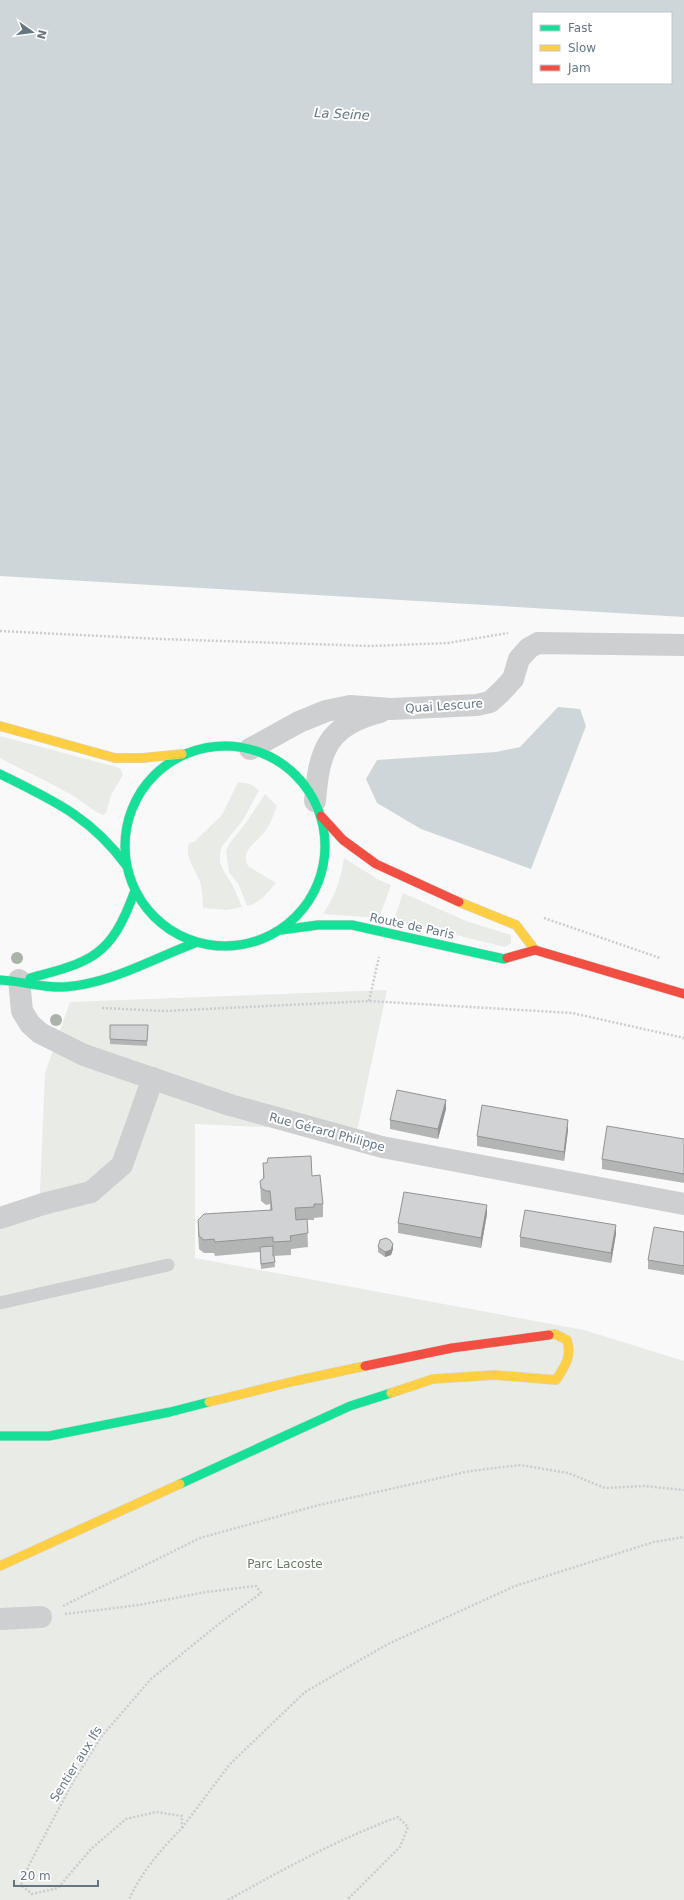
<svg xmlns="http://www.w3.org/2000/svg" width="684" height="1900" font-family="'DejaVu Sans',sans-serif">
<rect width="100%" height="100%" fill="#f9f9f9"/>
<g fill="#e8ebe6">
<path d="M 0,736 L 120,768 L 123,775 L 111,795 L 106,813 L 103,815 C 93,811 83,802 72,795 C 49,782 24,771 0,758 Z"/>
<path d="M 238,782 L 250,784 L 259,790 L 243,820 L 222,846 L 220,853 L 220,862 L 223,870 L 233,886 L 242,907 L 227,910 L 203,908 C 203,900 202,892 201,885 C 197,870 184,860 189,843 L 194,842 L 222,815 Z"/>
<path d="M 265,794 L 277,806 C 274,814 271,822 267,829 C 259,841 239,850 248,866 L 276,883 C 269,891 258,905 247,906 L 239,885 L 229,872 L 226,851 L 230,843 L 248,820 Z"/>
<path d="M 344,858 L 379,880 L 391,885 L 379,918 L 323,914 C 335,897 341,879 344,858 Z"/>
<polygon points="403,893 466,921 511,935 511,943 505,947 394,920"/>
<polygon points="387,990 357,1131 195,1124 195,1258 584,1330 684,1361 684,1900 0,1900 0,1226 39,1213 45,1073 70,1002"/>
</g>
<g fill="#ced6d9" fill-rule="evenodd">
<path d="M 0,0 L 684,0 L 684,617 L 0,576 ZM 533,13 L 671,13 L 671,83 L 533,83 Z"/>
<polygon points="558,707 580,709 586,726 531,869 421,829 377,803 366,779 377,760 496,752 520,747"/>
</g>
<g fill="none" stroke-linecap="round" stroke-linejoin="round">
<defs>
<g id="fast">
<circle cx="225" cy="846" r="100"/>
<path d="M 0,774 C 52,800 90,816 126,865"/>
<polyline points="281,930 318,925 352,925 504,959 507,958"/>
<path d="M 30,978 C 92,962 111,956 134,893"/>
<path d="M 0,980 C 21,981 43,988 64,987 C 110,984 152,959 195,943"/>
<polyline points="0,1436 49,1436 170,1412 209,1402"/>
<polyline points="180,1484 350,1406 391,1393"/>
</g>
<g id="slow">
<polyline points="0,726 115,758 142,758 182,754"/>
<polyline points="459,902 516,925 535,950"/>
<path d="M 391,1393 L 433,1379 L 495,1375 L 556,1380 C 565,1366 572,1357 567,1340 L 555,1334 L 549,1335"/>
<polyline points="209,1402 295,1381 365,1366"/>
<polyline points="0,1566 180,1484"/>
</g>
<g id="jam">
<polyline points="321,816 343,840 376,864 459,902"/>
<polyline points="507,958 535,950 684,994"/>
<polyline points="365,1366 452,1348 549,1335"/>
</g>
</defs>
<use href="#fast" stroke="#d5d6d7" stroke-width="10"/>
<use href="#slow" stroke="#d5d6d7" stroke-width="10"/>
<use href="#jam" stroke="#d5d6d7" stroke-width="10"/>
<g stroke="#cbcccd" stroke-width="2.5" stroke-dasharray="2 2" stroke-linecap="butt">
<polyline points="0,631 161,639 370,646 448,643 508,633"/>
<polyline points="544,918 660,958"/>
<polyline points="369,1001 379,957"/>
<polyline points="102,1008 165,1011 369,1001 572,1013 684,1038"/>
<polyline points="63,1606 200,1538 319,1505 470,1471 520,1465 568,1473 605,1488 644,1486 684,1490"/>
<path d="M 65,1614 L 139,1605 L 206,1592 L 256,1586 L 261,1593 L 220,1623 L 151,1679 L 101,1737 L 73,1782 L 30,1863 L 21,1885 L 32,1894 L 58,1888 L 91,1849 L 126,1819 L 156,1812 L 182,1816 L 182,1828 C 163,1847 139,1875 129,1900"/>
<polyline points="182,1828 230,1764 305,1692 388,1644 515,1586 654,1542 684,1537"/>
<path d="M 228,1900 C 284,1869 338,1839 398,1817 L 408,1827 L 400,1847 L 347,1900"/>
</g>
<polyline stroke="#cecfd0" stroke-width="13" points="0,1303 168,1265"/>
<g stroke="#cecfd0" stroke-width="22">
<polyline points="250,749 299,722 326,711 350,706 391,709 477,705 490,702 501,692 513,679 519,659 529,648 538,643 684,645"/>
<path d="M 315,801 C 319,751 327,725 380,712"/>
<polyline points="19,980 22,1011 30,1024 40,1033 84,1055 230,1105 382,1147 684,1204"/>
<polyline points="0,1218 43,1204 91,1192 122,1165 153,1078"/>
<polyline points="0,1619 41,1617"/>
</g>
<use href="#fast" stroke="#16e098" stroke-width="9"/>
<use href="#slow" stroke="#ffcf43" stroke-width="9"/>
<use href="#jam" stroke="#f24e42" stroke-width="9"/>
</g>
<g fill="#a9b3a7">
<circle cx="17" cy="958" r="6"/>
<circle cx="56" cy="1020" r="6"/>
</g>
<g fill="#b3b5b5">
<polygon points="110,1025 148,1030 147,1046 110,1044"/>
<polygon points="446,1109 438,1139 390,1129 390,1120"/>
<polygon points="568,1130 564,1161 477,1146 477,1136"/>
<polygon points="684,1139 684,1183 602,1169 602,1159"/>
<polygon points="263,1163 312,1176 323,1204 323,1217 314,1218 314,1220 307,1220 308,1247 291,1249 291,1255 274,1256 275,1267 261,1269 260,1252 215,1256 214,1253 204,1253 199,1249 198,1233 198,1220 270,1210 270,1204 266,1205 261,1201 260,1181 263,1179"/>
<polygon points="487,1214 481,1248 398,1233 398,1223"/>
<polygon points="684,1232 684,1275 648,1269 648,1260"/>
<polygon points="616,1234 611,1263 520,1247 520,1237"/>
<polygon points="378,1247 393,1249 391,1255 385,1257 378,1252"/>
</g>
<g fill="#929394">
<polygon points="446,1100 446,1109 438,1139 438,1129"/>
<polygon points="568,1120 568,1130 564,1161 564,1152"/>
<polygon points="487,1205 487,1214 481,1248 481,1238"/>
<polygon points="616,1225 616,1234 611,1263 611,1253"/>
<polygon points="393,1244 393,1249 391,1255 385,1257 385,1252"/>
</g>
<g fill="#d0d2d3" stroke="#929394">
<polygon points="110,1025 148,1025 147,1041 110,1039"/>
<polygon points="397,1090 446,1100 438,1129 390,1120"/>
<polygon points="482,1105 568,1120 564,1152 477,1136"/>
<polygon points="607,1126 684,1139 684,1174 602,1159"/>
<polygon points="311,1156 312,1176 320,1175 323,1204 314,1204 314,1207 295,1208 296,1220 307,1219 308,1233 290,1236 291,1241 273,1242 273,1237 215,1242 214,1239 204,1240 199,1236 198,1220 204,1214 272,1210 270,1191 266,1191 261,1188 260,1181 264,1178 263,1163 267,1163 268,1158"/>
<polygon points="404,1192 487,1205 481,1238 398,1223"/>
<polygon points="525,1210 616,1225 611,1253 520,1237"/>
<polygon points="654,1227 684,1232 684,1266 648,1260"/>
<polygon points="386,1238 390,1240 393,1244 391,1250 385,1252 378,1247 380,1240"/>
<polygon points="273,1246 273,1256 274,1256 275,1262 261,1264 260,1247"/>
</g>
<g text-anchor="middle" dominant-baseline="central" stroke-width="4" stroke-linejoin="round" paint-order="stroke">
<g font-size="12" fill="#657683" stroke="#fff">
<text transform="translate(444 706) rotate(-4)">Quai Lescure</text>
<text transform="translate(412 926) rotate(12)">Route de Paris</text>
<text transform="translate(327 1132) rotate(15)">Rue Gérard Philippe</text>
<text transform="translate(76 1764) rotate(-58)">Sentier aux Ifs</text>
</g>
<g font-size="12" fill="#687a64" stroke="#fff">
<text x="285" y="1564">Parc Lacoste</text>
</g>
<g font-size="13" font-style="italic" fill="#60757c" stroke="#fff">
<text transform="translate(342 114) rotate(3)">La Seine</text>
</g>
</g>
<rect x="532" y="12" width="140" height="72" fill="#ffffff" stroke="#c1c8cd"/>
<rect x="540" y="25" width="20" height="6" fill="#16e098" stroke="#c1c8cd"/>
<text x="568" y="32" font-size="12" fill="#657683">Fast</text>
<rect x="540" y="45" width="20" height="6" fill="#ffcf43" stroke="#c1c8cd"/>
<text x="568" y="52" font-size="12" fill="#657683">Slow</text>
<rect x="540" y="65" width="20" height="6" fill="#f24e42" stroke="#c1c8cd"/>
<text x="568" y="72" font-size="12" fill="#657683">Jam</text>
<g transform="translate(32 32) rotate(104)" stroke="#ffffff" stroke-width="3" paint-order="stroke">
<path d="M0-3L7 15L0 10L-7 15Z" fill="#657683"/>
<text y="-6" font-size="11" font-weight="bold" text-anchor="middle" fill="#657683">N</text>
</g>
<path d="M14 1880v6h84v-6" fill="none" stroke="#657683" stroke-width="2"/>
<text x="20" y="1880" font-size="12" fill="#657683" stroke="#ffffff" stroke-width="3" paint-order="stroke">20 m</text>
</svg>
